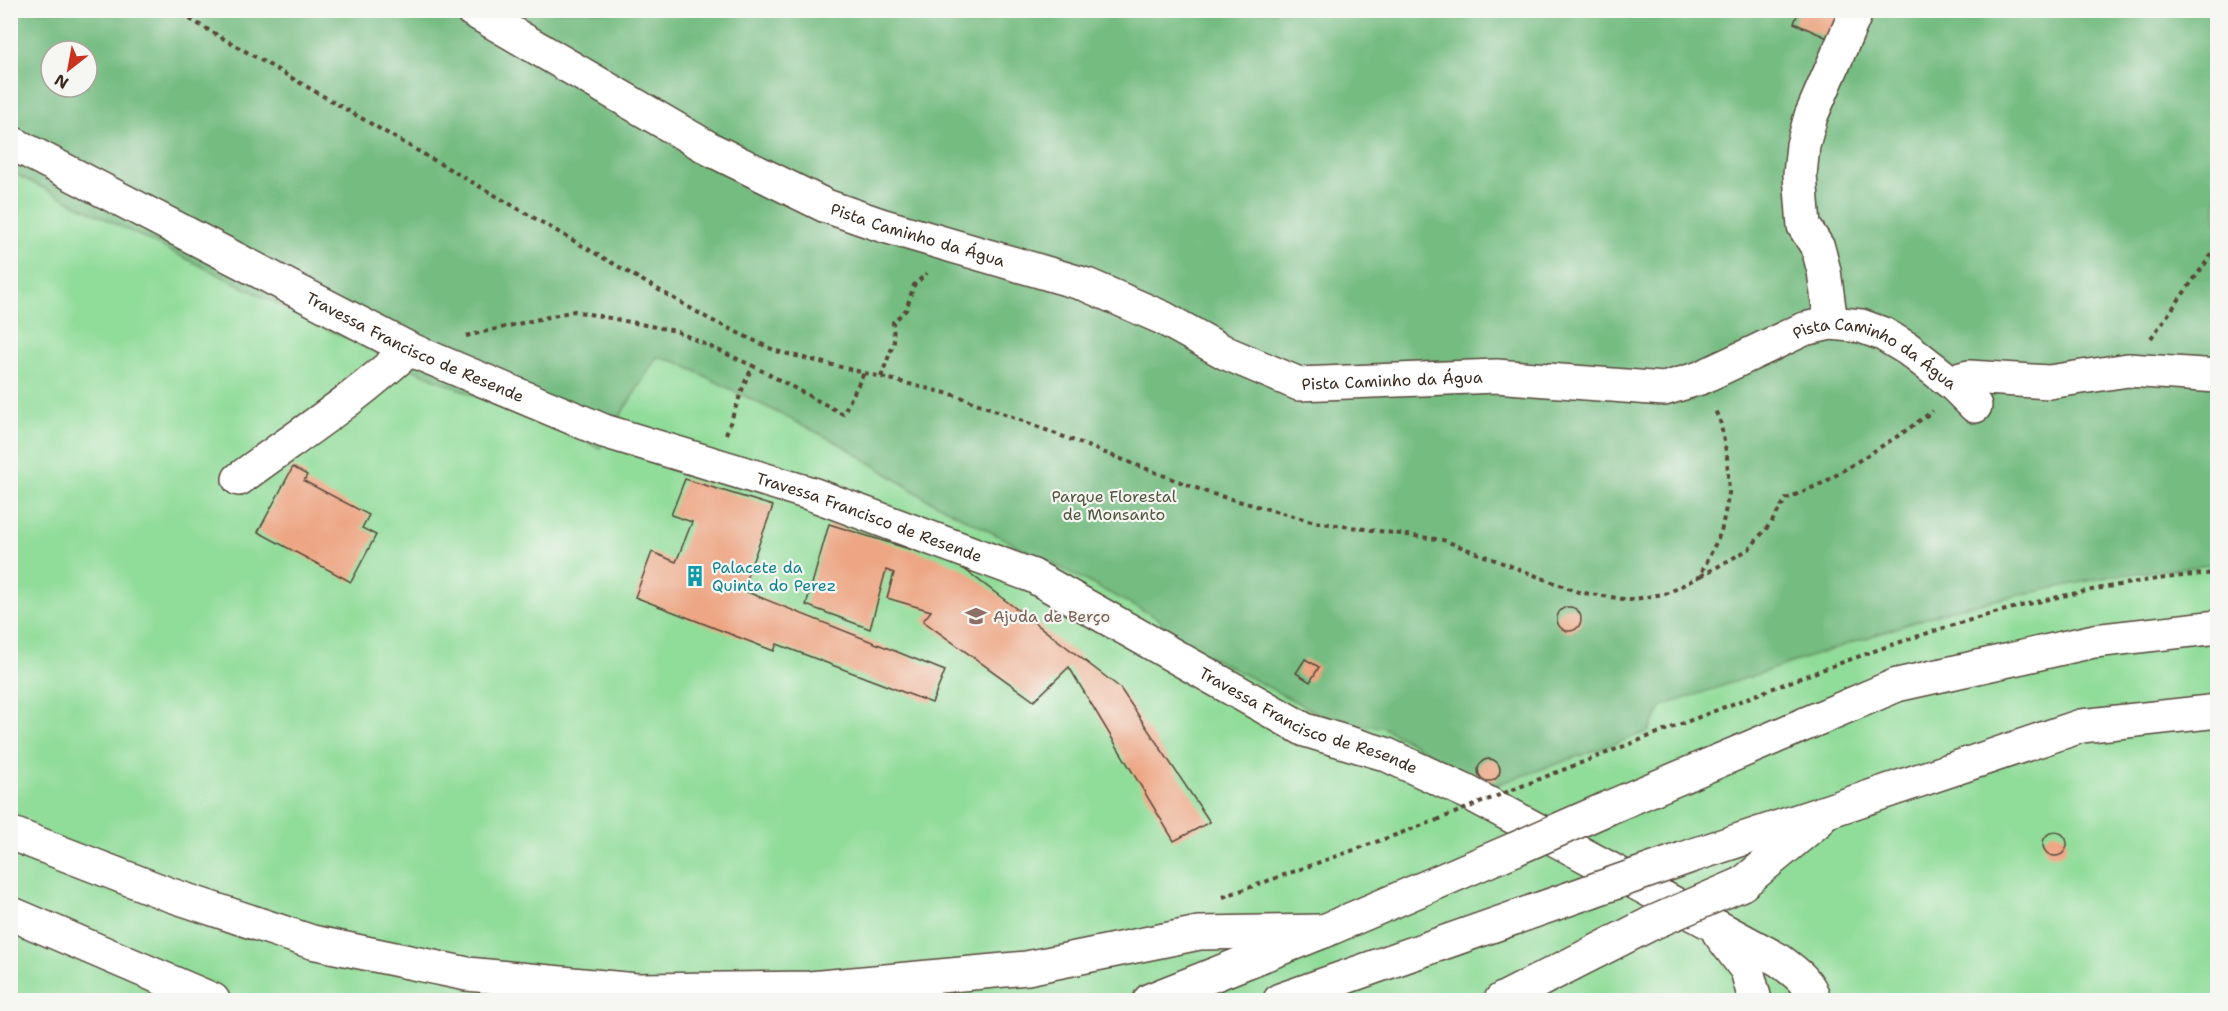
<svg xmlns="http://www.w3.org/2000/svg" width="2228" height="1011" font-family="'Shantell Sans',sans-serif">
<rect width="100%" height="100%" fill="#f6f6f2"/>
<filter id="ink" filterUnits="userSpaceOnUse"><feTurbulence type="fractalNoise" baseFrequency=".0167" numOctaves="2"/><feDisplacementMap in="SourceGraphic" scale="12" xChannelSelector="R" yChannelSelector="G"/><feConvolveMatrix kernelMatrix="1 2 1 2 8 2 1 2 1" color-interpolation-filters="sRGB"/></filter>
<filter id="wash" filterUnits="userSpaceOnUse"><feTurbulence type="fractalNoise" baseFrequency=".008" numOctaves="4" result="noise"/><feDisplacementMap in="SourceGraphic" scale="24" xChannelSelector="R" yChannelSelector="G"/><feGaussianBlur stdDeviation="1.35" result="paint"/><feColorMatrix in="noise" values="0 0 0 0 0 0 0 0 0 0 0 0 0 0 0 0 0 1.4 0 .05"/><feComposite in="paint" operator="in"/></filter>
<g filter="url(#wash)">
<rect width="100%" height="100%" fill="#f1e9d5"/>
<path fill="#90dc99" stroke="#66835c" stroke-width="1.5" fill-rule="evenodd" d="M 11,11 L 2217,11 L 2217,1000 L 11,1000 ZM 51,51 L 87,51 L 87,87 L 51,87 Z"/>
<path fill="#74bc81" stroke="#587350" stroke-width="1.5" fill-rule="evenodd" d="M 10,11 L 2217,11 L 2217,564 L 2112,576 L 1956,608 L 1662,706 L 1648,732 L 1490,787 L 1383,727 L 1346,725 L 1321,715 L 1171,636 L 1158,618 L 925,498 L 844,446 L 677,362 L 657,357 L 600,448 L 395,362 L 11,172 ZM 51,51 L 87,51 L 87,87 L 51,87 Z"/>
<g id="blocks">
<g fill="#eda583">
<polygon points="1799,10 1845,10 1832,40 1794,23"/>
<polygon points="293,467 307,475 304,481 369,515 362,528 376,535 351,582 258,532"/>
<polygon points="685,479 773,506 742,590 945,671 932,703 777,644 774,651 635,597 652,552 676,562 692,522 671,515"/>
<polygon points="829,524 941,559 964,569 1114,683 1120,688 1210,822 1174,841 1069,667 1034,701 923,621 931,611 887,598 894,573 886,570 870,629 806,605"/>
<circle cx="1569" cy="619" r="12"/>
<polygon points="1305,659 1319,667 1310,682 1296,673"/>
<circle cx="1489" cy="770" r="11"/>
<circle cx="2055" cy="844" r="12"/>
</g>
</g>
</g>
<g filter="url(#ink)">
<use href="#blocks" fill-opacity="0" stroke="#564739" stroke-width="1.5"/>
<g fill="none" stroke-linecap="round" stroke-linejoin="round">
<defs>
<g id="minor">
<path id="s1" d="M 472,10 L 712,150 L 826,206 L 881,225 L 1087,285 L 1163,318 L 1226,353 L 1299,384 L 1496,376 L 1664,389 L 1700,378 L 1804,329 L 1831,323 L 1861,326 L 1883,334 L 1908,349 L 1954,385 L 1975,406"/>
<path id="s2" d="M 10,142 L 409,349 L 604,431 L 812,494 L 1033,576 L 1305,730 L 1385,754 L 1467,792 L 1779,960 C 1794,971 1810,982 1814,1000"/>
<polyline points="1831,323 1824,271 1818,248 1804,226 1800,175 1803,145 1811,116 1857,10"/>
<polyline points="1954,385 1961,379 1969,377 2049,382 2128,370 2218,376"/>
<path d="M 239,479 C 296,437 357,398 409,349"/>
<polyline points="1719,933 1747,970 1755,1000"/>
</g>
<g id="highway">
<polyline points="1608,808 1897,685 2094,641 2218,627"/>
<polyline points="10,833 168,894 312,942 467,974 636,990 810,988 1027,968 1199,933 1324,931"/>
<polyline points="1694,855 1831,810 2081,726 2218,711"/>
<polyline points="1742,884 1818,821"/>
<polyline points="10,913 213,1000"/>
<polyline points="1150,1000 1324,931 1515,849"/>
<polyline points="1280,1000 1591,891"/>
<polyline points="1501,1000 1652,923"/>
</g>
</defs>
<use href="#minor" stroke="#564739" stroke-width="36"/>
<use href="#highway" stroke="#564739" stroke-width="36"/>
<g stroke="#564739" stroke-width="4" stroke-dasharray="4.5 4.5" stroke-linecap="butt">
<polyline points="174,10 709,319 776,351 958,396 1209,493 1315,522 1443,540 1578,592 1630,600 1668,593 1700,576 1721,532 1729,493 1727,456 1720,421 1714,408"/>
<polyline points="466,336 574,311 676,331 753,366"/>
<polyline points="2151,338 2218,246"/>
<polyline points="881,377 894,342 893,322 906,310 914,285 927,273"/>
<polyline points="726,434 745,382 753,366 843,414 864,373"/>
<polyline points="1701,576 1749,549 1771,523 1786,499 1825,482 1901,434 1933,411"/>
<path d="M 1537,780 C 1609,752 1681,724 1753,696 C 1903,638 2056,584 2218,573"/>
<polyline points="1223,897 1437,820"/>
</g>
<use href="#minor" stroke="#fff" stroke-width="33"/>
<use href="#highway" stroke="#fff" stroke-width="33"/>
<defs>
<g id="highway-bridge">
<polyline points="1515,849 1608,808"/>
<polyline points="1591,891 1694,855"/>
<polyline points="1652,923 1742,884"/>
</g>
</defs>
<use href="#highway-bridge" stroke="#564739" stroke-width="36" stroke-linecap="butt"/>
<polyline stroke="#564739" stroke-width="4" stroke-dasharray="4.5 4.5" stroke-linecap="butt" points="1437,820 1537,780"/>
<use href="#highway-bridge" stroke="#fff" stroke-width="33"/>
</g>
</g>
<defs>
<symbol id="building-bare" viewBox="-9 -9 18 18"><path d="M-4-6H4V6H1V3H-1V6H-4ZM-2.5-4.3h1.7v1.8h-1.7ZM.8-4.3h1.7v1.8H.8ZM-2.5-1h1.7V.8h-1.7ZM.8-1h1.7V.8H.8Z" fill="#0f9aa8" stroke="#f6f6f2" stroke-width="2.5" paint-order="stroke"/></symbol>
<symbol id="school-bare" viewBox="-9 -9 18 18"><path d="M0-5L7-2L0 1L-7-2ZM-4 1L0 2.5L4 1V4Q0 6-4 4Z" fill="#8d6e63" stroke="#f6f6f2" stroke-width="2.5" paint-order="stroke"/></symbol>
</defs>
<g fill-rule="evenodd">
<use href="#building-bare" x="680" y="561" width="30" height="30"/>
<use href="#school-bare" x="961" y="601" width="30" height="30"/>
</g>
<g text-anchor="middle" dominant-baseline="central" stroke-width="4.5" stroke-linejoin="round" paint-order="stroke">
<g font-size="16" fill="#3b2a1e" stroke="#f6f6f2">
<text stroke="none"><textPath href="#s1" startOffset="501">Pista Caminho da Água</textPath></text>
<text stroke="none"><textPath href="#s2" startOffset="454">Travessa Francisco de Resende</textPath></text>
<text stroke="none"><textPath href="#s1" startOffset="1509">Pista Caminho da Água</textPath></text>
<text stroke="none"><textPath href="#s1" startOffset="1005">Pista Caminho da Água</textPath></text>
<text stroke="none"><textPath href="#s2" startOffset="940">Travessa Francisco de Resende</textPath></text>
<text stroke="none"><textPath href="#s2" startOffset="1426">Travessa Francisco de Resende</textPath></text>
</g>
<g font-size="16" fill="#50563d" stroke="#f6f6f2">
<text x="1114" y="496">Parque Florestal<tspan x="1114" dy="18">de Monsanto</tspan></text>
</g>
<g font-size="16" fill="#0d838f" stroke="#f6f6f2" text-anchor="start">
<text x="712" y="567">Palacete da<tspan x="712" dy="18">Quinta do Perez</tspan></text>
</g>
<g font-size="16" fill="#785e54" stroke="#f6f6f2" text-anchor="start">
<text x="993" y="616">Ajuda de Berço</text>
</g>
</g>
<rect width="2228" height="1011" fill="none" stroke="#f6f6f2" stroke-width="36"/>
<g transform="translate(69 69) rotate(211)"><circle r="28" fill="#f6f6f2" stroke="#aba49d" stroke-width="1.5"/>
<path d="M0-4.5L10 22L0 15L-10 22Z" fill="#c8321e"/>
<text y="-9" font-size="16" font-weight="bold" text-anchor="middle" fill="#3b2a1e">N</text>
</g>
</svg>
